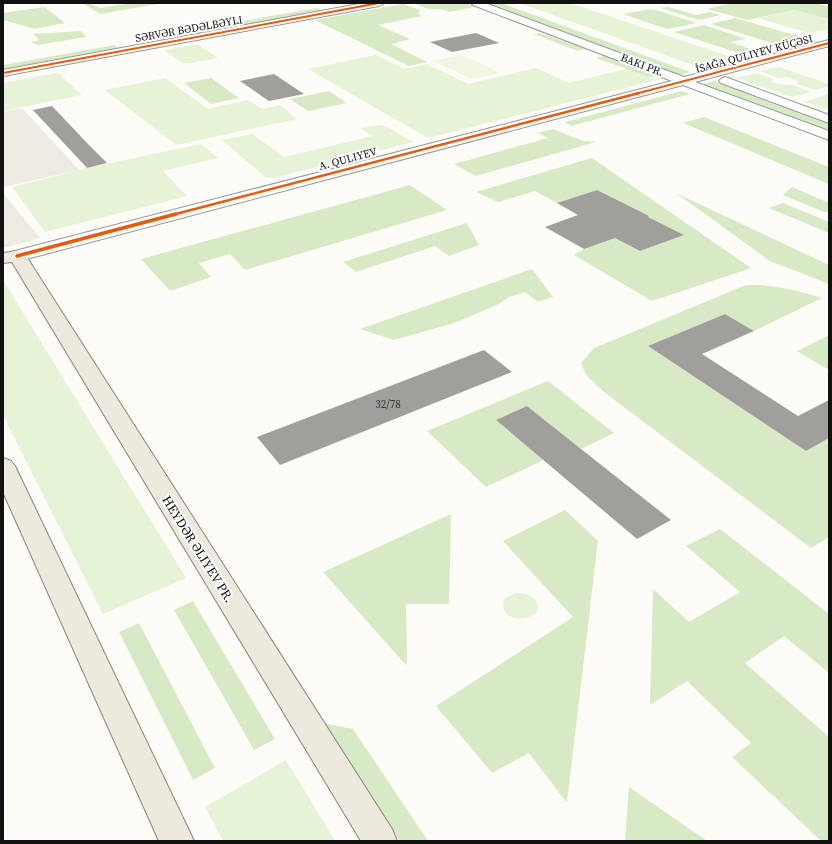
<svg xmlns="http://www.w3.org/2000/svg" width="832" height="844" font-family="'Source Serif 4',serif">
<rect width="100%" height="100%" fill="#fdfcf7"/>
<g fill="#e7f3d7">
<polygon points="519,3 570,3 734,58 699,67"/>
<polygon points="794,10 829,19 829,29 809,33 757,18"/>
<polygon points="197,44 218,58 184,64 164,50"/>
<polygon points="376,55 404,69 427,64 468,84 536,68 569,83 626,69 657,80 428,138 308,69"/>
<polygon points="779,67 829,84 829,86 816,90 797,84 798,81 788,77 778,78 760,71"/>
<polygon points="58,73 82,95 3,111 3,83"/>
<polygon points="756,73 773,79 771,82 782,85 792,85 811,92 792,97 737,78"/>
<polygon points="165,78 208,109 248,100 262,109 280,105 297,119 176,145 105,90"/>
<polygon points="829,94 829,110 804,102"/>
<polygon points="380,125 387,127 413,142 274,178 265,177 222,140 252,134 285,157 372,136 361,128"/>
<polygon points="201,144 218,158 163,171 187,196 45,232 12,187 87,168"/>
<polygon points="3,280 186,578 103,614 3,415"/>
<path d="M 516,593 C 523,593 531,594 535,600 C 552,622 493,628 505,598 Z"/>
<polygon points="286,760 335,841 223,841 205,807"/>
</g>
<g fill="#d8eac5">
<polygon points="82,3 88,3 100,8 133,3 163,3 100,14"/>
<polygon points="414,3 466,3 475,7 449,12 441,9 428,9"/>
<polygon points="486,3 501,3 690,72 680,75"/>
<polygon points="733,3 816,3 829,7 829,19 794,10 747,20 707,9"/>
<polygon points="403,4 420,10 418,14 422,16 378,25 410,39 391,44 427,62 409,66 315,20"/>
<polygon points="44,7 65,23 35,29 3,20 3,13"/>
<polygon points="668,7 696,15 710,12 721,15 699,20 660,8"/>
<polygon points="317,8 322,10 185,36 180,32"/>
<polygon points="652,9 697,23 667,29 623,14"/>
<polygon points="735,18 805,38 779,45 710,24"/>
<polygon points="704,25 746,39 730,42 759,52 745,55 674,32"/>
<polygon points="81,31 86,37 38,45 31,42 40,40 33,34"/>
<polygon points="540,33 585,49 578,51 534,34"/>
<polygon points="115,45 118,48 3,69 3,65"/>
<polygon points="603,56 654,76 649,77 596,58"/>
<polygon points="211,78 239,98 211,104 184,83"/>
<polygon points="714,81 829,123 829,131 702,84"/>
<polygon points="329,91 347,103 308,111 290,99"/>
<polygon points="682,91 690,94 571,126 565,122"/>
<polygon points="704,117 829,167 829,184 683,123"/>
<polygon points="553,129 583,141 596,142 476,176 454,164 548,138 538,133"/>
<polygon points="592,158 751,268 652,301 574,255 584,249 604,242 624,225 621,241 640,251 683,235 634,221 648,216 629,206 614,211 615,199 597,190 557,203 535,191 498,202 476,192"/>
<polygon points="410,185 447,210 245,270 230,254 199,263 211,277 170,291 141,259"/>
<polygon points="792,187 829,203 829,212 824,212 783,195"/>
<polygon points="676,193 829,265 829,284 770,261"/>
<polygon points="783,203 829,222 829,233 769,208"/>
<polygon points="467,223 479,245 449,256 435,246 356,272 343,262"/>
<polygon points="532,269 553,297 538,302 525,292 509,297 497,305 454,323 394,340 360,329"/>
<path d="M 746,285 C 773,284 796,290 822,298 L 754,331 L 725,314 L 648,346 L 806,451 L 829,438 L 829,537 L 811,548 L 604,392 L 586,375 L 581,363 L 594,348 Z"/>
<polygon points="829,335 829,354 828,354 829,355 829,370 797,351"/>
<polygon points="548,381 614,433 581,449 527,406 496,420 544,460 486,487 427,431"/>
<polygon points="565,510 598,541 567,803 529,753 492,773 436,706 573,617 503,541"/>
<polygon points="451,514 449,604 406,604 407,666 323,572"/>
<polygon points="720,529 829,614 829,673 784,636 745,663 829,737 829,841 821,841 732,757 751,743 687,681 650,705 653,589 689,622 740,592 686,546"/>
<polygon points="193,601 275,739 254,750 174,610"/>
<polygon points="139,623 215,768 193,780 119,632"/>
<polygon points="324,723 353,729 428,841 400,841"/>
<polygon points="629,787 707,841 625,841"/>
</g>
<polygon fill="#f0f6e1" points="462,55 500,73 471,79 433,61"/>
<g fill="#edebe2">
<polygon points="22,108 79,170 3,187 3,112"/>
<polygon points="3,193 40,238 3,248"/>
</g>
<g fill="#a19f9c">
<polygon points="476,33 499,43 452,52 430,42"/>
<polygon points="274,74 304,94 269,101 240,81"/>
<polygon points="52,106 88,144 107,163 87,168 33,110"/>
<polygon points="597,190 649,216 648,217 684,235 640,251 615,238 584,249 545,227 578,215 557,203"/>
<polygon points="725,314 754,331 702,354 798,416 829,400 829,438 806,451 648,346"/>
<polygon points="484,350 512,372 280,465 257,437"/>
<polygon points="527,406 581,449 671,520 637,539 496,420"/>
</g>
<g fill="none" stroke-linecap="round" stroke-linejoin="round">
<defs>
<g id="minor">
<polygon points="364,3 384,3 379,6 3,76 3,70"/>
<polygon points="471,3 485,3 684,77 829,40 829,46 695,82 829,131 829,140 683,85 23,260 17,261 11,260 8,256 11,252 672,81 473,5"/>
<polygon points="725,77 829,115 829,123 721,83 719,81 721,79"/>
</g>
<g id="major">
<polygon points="17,251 23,252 26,256 392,829 397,841 361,841 12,262 3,263 3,253"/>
<polygon points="3,458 11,461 15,466 194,841 159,841 3,492"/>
</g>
</defs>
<use href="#minor" stroke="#979795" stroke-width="2"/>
<use href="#major" stroke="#858482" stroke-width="2"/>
<use href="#minor" fill="#fffffe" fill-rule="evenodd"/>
<use href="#major" fill="#ede9dc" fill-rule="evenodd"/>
<defs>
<g id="cycleway-far2">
<polyline points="3,73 379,3"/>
<polyline points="635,94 829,43"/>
</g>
<polyline id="cycleway-far1" points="172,215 639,93"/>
<polyline id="cycleway" points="17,256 176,214"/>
</defs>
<use href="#cycleway-far2" stroke="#fff" stroke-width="3"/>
<use href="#cycleway-far1" stroke="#fff" stroke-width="4"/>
<use href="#cycleway" stroke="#fff" stroke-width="5.5"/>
<use href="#cycleway-far2" stroke="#e8590c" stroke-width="2"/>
<use href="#cycleway-far1" stroke="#e8590c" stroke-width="2.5"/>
<use href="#cycleway" stroke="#e8590c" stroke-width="3.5"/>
</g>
<g text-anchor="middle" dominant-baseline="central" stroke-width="4" stroke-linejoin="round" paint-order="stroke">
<g font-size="11" fill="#111" stroke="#fff">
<text transform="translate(189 29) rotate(-10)">SƏRVƏR BƏDƏLBƏYLI</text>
<text transform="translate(754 54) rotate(-15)">İSAĞA QULIYEV KÜÇƏSI</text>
<text transform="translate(642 65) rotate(21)">BAKI PR.</text>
<text transform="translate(348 159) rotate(-15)">A. QULIYEV</text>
</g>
<g font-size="11" fill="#353434">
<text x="388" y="404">32/78</text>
</g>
<g font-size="13" fill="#111" stroke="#fff">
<text transform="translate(198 549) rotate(58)">HEYDƏR ƏLIYEV PR.</text>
</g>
</g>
<rect width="832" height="844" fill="none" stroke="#111111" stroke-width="8"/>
</svg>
